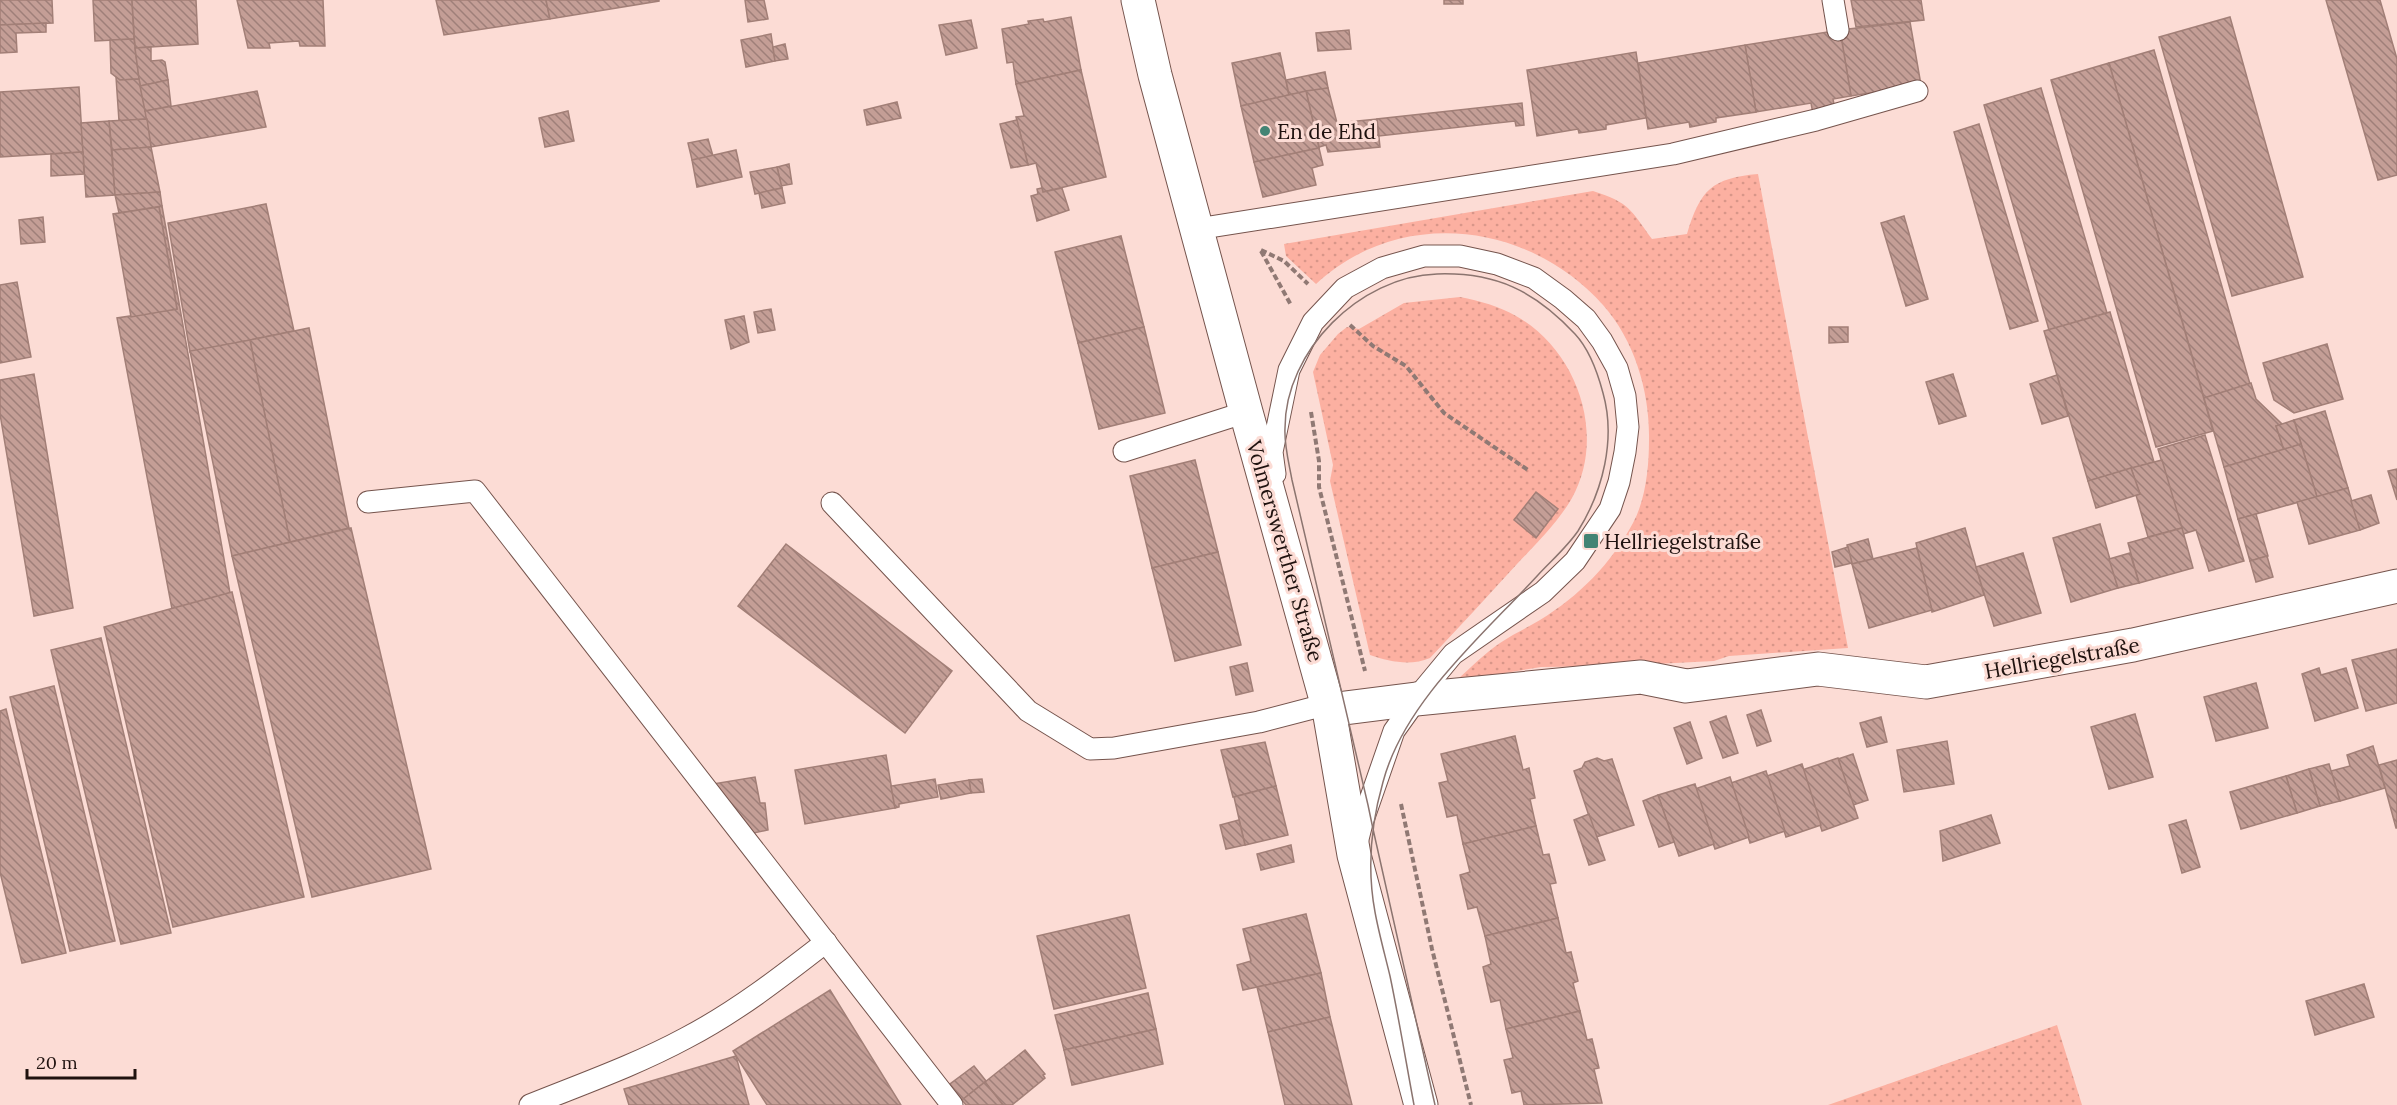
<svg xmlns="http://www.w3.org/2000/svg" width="2397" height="1105" font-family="Lora,serif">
<defs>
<pattern id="grass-dots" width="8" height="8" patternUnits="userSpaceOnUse" patternTransform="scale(1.5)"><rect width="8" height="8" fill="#fcb0a1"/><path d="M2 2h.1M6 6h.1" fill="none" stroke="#d89689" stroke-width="1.8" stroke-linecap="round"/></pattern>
<pattern id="building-back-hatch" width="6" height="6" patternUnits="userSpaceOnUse" patternTransform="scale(1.5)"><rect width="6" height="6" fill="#c49e96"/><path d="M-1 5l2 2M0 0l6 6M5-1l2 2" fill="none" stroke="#9f7f79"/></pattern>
</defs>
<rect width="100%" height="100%" fill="#fcdcd5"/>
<g fill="url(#grass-dots)">
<path d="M 1758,174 L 1848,648 L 1729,656 L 1714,661 L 1616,666 L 1541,667 L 1456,681 C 1470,668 1484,654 1500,643 C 1513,634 1527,628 1540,620 C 1579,596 1611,564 1633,523 C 1646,499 1649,466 1649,440 C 1650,393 1635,341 1603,305 C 1529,222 1400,206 1316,284 L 1286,256 L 1284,244 L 1593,191 C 1630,203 1630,209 1652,239 L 1687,234 C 1700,190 1712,178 1758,174 Z"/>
<path d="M 1460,297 C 1480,301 1499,306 1516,316 C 1577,350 1607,435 1572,498 C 1559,521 1535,545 1517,564 C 1488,596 1459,627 1430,658 C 1411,666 1390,662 1370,655 L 1330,481 L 1333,465 L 1313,372 L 1320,355 L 1338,334 L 1347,327 L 1359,329 L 1404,303 Z"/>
<polygon points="2057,1025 2082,1105 1828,1105"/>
</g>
<g fill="url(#building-back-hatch)" stroke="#a27f77" stroke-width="1.5">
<polygon points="0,0 52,0 53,23 0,25"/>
<polygon points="93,0 132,0 134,39 95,41"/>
<polygon points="132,0 196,0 198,44 135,48"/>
<polygon points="237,0 323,0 325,46 300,46 299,41 269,43 270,48 248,48"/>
<polygon points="436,0 546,0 550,19 444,35"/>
<polygon points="546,0 659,0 659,1 550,19"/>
<polygon points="745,0 764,0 768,19 748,22"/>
<rect x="1444" y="0" width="19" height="4"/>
<polygon points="1851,0 1921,0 1924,20 1856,27"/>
<polygon points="2326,0 2380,0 2397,59 2397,175 2378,180"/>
<polygon points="1071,17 1081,70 1016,84 1013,62 1007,63 1002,29 1029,24 1028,21 1043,19 1044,22"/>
<polygon points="2230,17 2303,277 2232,296 2159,37"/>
<polygon points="971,20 977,48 946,55 939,25"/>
<polygon points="1910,22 1921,85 1851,96 1840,30"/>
<polygon points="46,23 46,32 16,33 17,52 0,53 0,25"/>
<polygon points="1349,30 1351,49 1318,51 1316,33"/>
<polygon points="1840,30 1851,96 1833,99 1835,110 1813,114 1811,103 1756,112 1745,45"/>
<polygon points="771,34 775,61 746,67 741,40"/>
<polygon points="134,39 139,79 120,80 111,73 110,40"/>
<polygon points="785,44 788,59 775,61 773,47"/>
<polygon points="1745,45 1756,112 1716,118 1716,122 1690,127 1689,122 1648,129 1638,63"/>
<polygon points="151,47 151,61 162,60 165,62 168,80 140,86 135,48"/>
<polygon points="2154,50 2250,384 2204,398 2109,63"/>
<polygon points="1636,52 1646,118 1606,125 1606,129 1593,131 1579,133 1578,129 1537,136 1527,70"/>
<polygon points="1280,53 1289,95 1241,106 1232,63"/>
<polygon points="2109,63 2213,431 2156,447 2051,80"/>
<polygon points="1081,70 1106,177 1043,192 1036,163 1028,165 1016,117 1024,116 1016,84"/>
<polygon points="1325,72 1328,88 1289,95 1286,80"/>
<polygon points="116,77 120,80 139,79 147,119 119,121"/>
<polygon points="168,80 171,106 145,111 140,86"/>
<polygon points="79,87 83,152 0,157 0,92"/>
<polygon points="1328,88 1337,123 1377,119 1380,147 1328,152 1326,145 1319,147 1306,91"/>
<polygon points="2041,88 2107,313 2049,330 1984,105"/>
<polygon points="257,91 266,127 151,147 145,111"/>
<polygon points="1306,91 1319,148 1254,162 1241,106"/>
<polygon points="897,102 901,118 867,125 864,110"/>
<polygon points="1522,103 1524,125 1516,126 1515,121 1379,136 1377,119"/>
<polygon points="568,111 574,141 545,147 539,118"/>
<polygon points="147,119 151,147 112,150 109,121"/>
<polygon points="1017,120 1028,165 1011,168 1000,124"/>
<polygon points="109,121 115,195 86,197 81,123"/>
<polygon points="1979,124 2038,321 2010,329 1954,132"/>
<polygon points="708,139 713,156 692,160 688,143"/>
<polygon points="151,147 160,192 115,195 112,150"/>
<polygon points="1319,148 1323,165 1312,168 1316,185 1263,197 1254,162"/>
<polygon points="736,150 742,177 697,187 692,160"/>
<polygon points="83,152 84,174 51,176 51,154"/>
<polygon points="789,164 792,184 781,186 777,167"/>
<polygon points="777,167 782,188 755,194 750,172"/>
<polygon points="782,188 785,203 762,208 759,193"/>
<polygon points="1042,188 1043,192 1062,188 1069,210 1037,221 1031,196 1038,194 1037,189"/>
<polygon points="160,192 162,206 119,213 115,195"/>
<polygon points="266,204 294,331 190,352 168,223"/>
<polygon points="162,206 230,593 172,609 117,318 177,309 159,207"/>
<polygon points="159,207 177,309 131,317 113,214"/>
<polygon points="1904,216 1928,299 1906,306 1881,223"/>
<polygon points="43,217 45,242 21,244 19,220"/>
<polygon points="1121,236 1144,327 1078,343 1055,252"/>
<polygon points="17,282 31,357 0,363 0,285"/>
<polygon points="771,309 775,330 758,333 754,312"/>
<polygon points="2110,312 2154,462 2088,481 2044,331"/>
<polygon points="744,316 749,342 731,349 725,320"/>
<polygon points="1144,327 1165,413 1099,429 1078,343"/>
<polygon points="1829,327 1848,327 1848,342 1829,343"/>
<polygon points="309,328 349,528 290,542 250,340"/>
<polygon points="250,340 290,542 232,556 190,351"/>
<polygon points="2327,344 2343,399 2294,413 2274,400 2263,363"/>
<polygon points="34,374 73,608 34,616 0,414 0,380"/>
<polygon points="1953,374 1966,416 1939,424 1926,382"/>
<polygon points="2057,375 2068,416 2042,424 2030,384"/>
<polygon points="2251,383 2256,399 2282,424 2276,426 2284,450 2224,467 2204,398"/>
<polygon points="2325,411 2348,488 2317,497 2294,420"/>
<polygon points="2294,420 2301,444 2284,450 2276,426"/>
<polygon points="2205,435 2244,561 2209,571 2196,530 2183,534 2158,449"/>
<polygon points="2301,444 2317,497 2238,519 2224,467"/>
<polygon points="1195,460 1218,552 1152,568 1130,476"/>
<polygon points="2162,460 2182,528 2148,537 2136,495 2140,494 2131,468"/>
<polygon points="2131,468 2140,494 2096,508 2088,481"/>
<polygon points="2397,469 2397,500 2388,471"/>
<polygon points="2348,488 2360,530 2309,544 2297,502"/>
<polygon points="1536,492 1558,509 1536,538 1514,520"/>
<polygon points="2371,495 2379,523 2360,530 2351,501"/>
<polygon points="2256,514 2268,556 2250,561 2238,519"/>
<polygon points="2100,524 2118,588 2071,602 2053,538"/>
<polygon points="351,528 431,869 312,897 232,556"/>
<polygon points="1965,528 1984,595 1932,612 1916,543"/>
<polygon points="2182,528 2193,568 2139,583 2128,543"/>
<polygon points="1868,539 1873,559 1852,564 1847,545"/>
<polygon points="786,544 952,671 905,733 738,606"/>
<polygon points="1848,547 1852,563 1835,567 1832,552"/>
<polygon points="1917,548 1932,610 1869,628 1852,564"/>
<polygon points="1218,552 1241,645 1175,661 1152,568"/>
<polygon points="2023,553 2041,613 1994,626 1976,567"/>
<polygon points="2130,553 2139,583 2118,588 2109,559"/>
<polygon points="2267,556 2273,577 2256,582 2250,561"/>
<polygon points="232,592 304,897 173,927 104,627"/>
<polygon points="101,638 171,933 121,944 51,650"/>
<polygon points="2397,649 2397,703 2366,711 2352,660"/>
<polygon points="1247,663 1253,691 1236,695 1230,667"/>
<polygon points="2319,668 2321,675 2346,668 2358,708 2315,721 2302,674"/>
<polygon points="2256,683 2268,728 2216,741 2204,697"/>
<polygon points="54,686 115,941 70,951 10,697"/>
<polygon points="6,709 66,953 22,963 0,872 0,711"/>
<polygon points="1761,710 1771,741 1757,746 1747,715"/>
<polygon points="2135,714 2153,777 2109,789 2091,727"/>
<polygon points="1726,716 1738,753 1723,758 1710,722"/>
<polygon points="1881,717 1887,742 1867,747 1860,723"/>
<polygon points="1690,722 1702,758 1687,764 1674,728"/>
<polygon points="1515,736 1523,770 1529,768 1535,798 1530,799 1536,826 1463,844 1457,815 1447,817 1439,783 1448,781 1441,754"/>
<polygon points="1947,741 1954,784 1904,792 1897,750"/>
<polygon points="1265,742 1276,786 1233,797 1221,750"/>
<polygon points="2373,746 2385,788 2340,801 2331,771 2350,766 2347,755"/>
<polygon points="1853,754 1868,800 1853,805 1838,759"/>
<polygon points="886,755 895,808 805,824 795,770"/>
<polygon points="1597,758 1604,761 1612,759 1634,825 1596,837 1574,771 1582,768 1585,762"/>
<polygon points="1838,758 1858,818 1822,831 1802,770"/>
<polygon points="2397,760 2397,828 2396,828 2379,765"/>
<polygon points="1802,764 1821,825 1786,837 1767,776"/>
<polygon points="2329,764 2340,801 2320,806 2309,769"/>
<polygon points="2309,769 2320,806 2297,813 2286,776"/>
<polygon points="1766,771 1785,831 1750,843 1731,783"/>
<polygon points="2286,776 2297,813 2241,829 2230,792"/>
<polygon points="755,777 760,803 765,803 768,830 749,834 713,784"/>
<polygon points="1730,777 1749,837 1715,849 1695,789"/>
<polygon points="935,779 938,797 899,804 899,807 895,808 891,786"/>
<polygon points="982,779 984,792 971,793 969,780"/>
<polygon points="969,780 971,793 941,799 938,785"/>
<polygon points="1695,784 1714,844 1679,856 1658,795"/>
<polygon points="1276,786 1288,835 1245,845 1234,797"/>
<polygon points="1658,795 1674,842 1659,847 1643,801"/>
<polygon points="1589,814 1605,860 1589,865 1574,820"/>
<polygon points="1991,815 2000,843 1943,861 1940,831"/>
<polygon points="1239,820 1245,845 1226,849 1220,825"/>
<polygon points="2186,820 2200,867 2182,873 2169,825"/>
<polygon points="1536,826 1543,855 1549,854 1556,883 1550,884 1558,918 1485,936 1477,907 1468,909 1460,875 1470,872 1463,844"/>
<polygon points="1291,845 1294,862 1261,870 1257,854"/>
<polygon points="1306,914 1321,973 1243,990 1237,965 1251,961 1243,929"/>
<polygon points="1129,915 1146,988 1054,1009 1037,936"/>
<polygon points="1558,918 1566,953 1571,952 1578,981 1573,983 1580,1011 1506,1029 1500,1000 1491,1002 1483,967 1491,964 1485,936"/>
<polygon points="1321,973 1330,1017 1268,1032 1257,987"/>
<polygon points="2364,984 2374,1017 2315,1035 2306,1001"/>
<polygon points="830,990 901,1105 767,1105 733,1051"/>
<polygon points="1148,993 1156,1029 1064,1050 1055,1015"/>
<polygon points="1580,1011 1587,1040 1592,1039 1599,1068 1594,1069 1602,1103 1524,1105 1521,1091 1512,1093 1508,1076 1504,1060 1513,1058 1506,1029"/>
<polygon points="1330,1017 1352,1105 1285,1105 1268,1032"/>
<polygon points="1156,1029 1163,1064 1072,1085 1064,1050"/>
<polygon points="1025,1050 1045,1074 1043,1075 1045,1078 1012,1105 1003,1105 985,1082"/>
<polygon points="736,1056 749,1105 629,1105 624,1089"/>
<polygon points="974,1066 986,1081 962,1100 950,1084"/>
<polygon points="985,1082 1003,1105 966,1105 962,1100"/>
</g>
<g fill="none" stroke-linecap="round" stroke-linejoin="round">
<defs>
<g id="service">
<polyline points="1833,0 1838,30"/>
<polyline points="1197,229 1673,154 1816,120 1917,91"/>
<polyline points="1124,451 1246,412"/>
<polyline points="1275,474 1272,452 1289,370 1313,322 1345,288 1382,268 1424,256 1460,256 1497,264 1534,278 1563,299 1586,319 1602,341 1617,368 1625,396 1628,427 1625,452 1619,482 1610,509 1575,561 1543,592 1453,654 1424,689 1394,731 1362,823 1357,843"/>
<polyline points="368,502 475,491 952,1105"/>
<polyline points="832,503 1028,711 1090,749 1114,748 1259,722 1328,704"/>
<path d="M 530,1105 C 582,1084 636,1065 686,1038 C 736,1012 781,977 826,942"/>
</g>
<g id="minor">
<polyline points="1138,0 1155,75 1246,412 1329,710 1354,855 1421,1105"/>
<polyline points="1329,710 1416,699 1641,677 1686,686 1818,669 1926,682 2133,645 2397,586"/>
</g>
</defs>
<use href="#service" stroke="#75544d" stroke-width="23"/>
<use href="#minor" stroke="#75544d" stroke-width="35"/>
<g stroke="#907974" stroke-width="4" stroke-dasharray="6 3" stroke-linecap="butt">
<polyline points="1261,250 1284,261 1308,284"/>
<polyline points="1261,251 1291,305"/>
<polyline points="1350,325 1373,346 1406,366 1444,413 1528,470"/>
<polyline points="1311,412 1319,461 1319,487 1365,671"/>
<polyline points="1401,804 1432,949 1471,1105"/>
</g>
<use href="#service" stroke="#fff" stroke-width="21"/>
<use href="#minor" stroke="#fff" stroke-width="33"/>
<path stroke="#8b746f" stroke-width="1.5" d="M 1414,1105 C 1406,1062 1399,1019 1390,976 C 1385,955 1379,934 1375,912 C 1367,869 1371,824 1383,782 C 1404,702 1483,635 1538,575 C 1551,561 1567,547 1578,531 C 1603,491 1616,439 1603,393 C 1598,374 1589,349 1575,334 C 1535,291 1496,272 1437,274 C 1360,276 1285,351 1285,428 C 1284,445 1289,463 1292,480 L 1368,805 L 1373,829 L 1435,1105"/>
</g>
<g fill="#438474" stroke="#fcdcd5" stroke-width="2">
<circle cx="1265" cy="131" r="6"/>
<rect x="1583" y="533" width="16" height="16" rx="3"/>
</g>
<g text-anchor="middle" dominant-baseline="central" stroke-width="6" stroke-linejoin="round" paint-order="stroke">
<g font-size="21" fill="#1f120f" stroke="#fcdcd5" text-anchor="start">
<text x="1277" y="131">En de Ehd</text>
<text x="1604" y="541">Hellriegelstraße</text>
</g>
<g font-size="21" fill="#1f120f" stroke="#fcdcd5">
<text transform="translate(1285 551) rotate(74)">Volmerswerther Straße</text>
<text transform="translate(2062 658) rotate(-10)">Hellriegelstraße</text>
</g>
</g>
<path d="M27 1069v9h108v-9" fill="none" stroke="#1f120f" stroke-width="3"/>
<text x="36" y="1069" font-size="18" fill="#1f120f" stroke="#fcdcd5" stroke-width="4.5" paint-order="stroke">20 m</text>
</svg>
